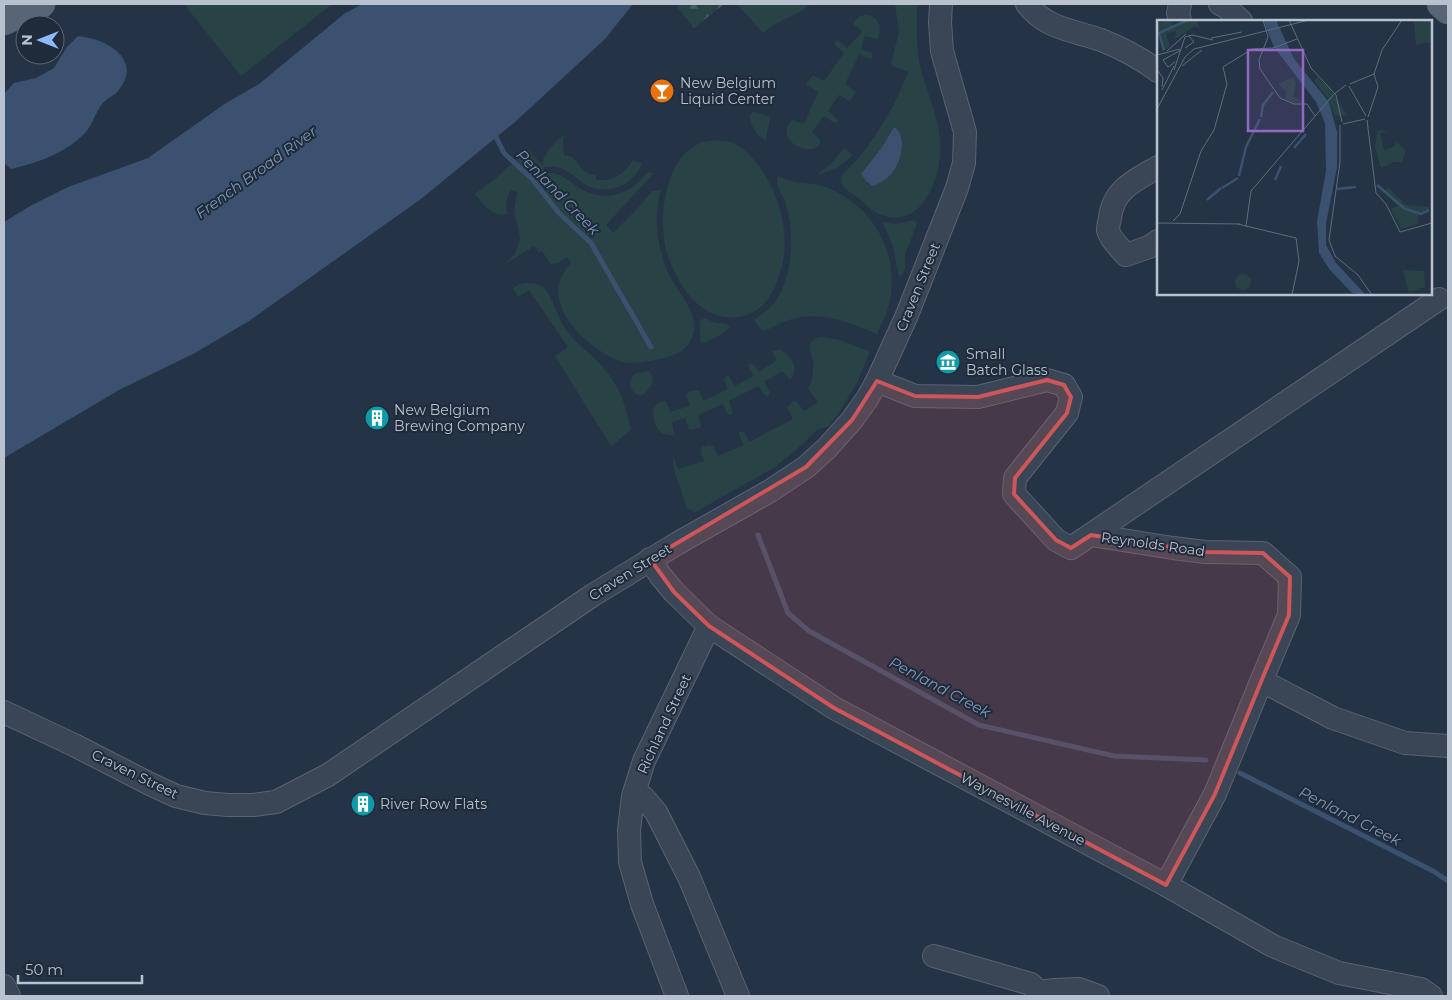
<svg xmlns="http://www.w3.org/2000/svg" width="1452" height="1000" font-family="Montserrat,sans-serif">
<defs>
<pattern id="forest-firs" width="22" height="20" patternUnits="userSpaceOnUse" patternTransform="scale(1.25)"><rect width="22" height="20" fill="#284346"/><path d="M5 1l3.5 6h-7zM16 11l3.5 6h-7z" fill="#455c60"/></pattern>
</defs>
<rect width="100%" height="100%" fill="#253346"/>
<g fill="#284346" fill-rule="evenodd">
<polygon points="184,4 332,4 241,76"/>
<polygon points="737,4 811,4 800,12 773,25 763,33"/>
<path d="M 895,4 L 917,4 C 917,23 916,42 919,61 C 926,96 946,126 939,164 C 934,193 915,229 879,214 C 870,211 864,201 856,196 C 850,192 841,188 841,180 C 841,172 857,161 862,154 C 872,141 881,127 889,113 C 897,100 902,85 909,72 L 893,66 L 891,63 L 899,32 ZM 894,127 L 902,138 L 901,156 L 898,165 L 869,185 L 861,174 L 882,147 Z"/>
<path d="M 866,15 C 878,16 884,28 877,39 L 865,36 L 861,49 L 872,53 L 872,58 L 870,59 L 859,54 L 845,84 L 856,92 L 850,101 L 839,95 L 828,111 L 837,119 L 838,121 L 834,123 L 824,116 L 812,132 L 820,140 L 820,144 L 814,149 C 796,152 777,134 792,120 L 804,124 L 818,92 L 806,84 L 813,75 L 824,81 L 844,53 L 835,45 L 835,42 L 838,40 L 847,48 L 863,31 L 854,25 L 854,22 L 860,16 Z"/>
<path d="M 753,111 L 770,117 L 766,140 C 756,135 751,127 750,116 Z"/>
<path d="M 564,134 L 563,141 L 564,155 L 573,157 L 581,168 L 590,174 L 596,175 L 596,180 C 612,182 625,174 633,160 L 642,164 C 639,171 634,177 628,182 C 615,191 596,192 583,183 C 576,178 569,171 560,168 C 555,166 550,167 544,167 L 544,173 C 561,171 566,180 579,188 C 605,203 631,195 648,172 L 654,173 L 606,225 L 613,233 L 637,209 L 652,191 L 661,190 C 653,216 657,243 666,268 C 675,293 712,321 684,349 C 673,359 632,366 619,361 C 591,350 547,312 561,278 C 563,272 567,268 571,263 L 567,257 L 558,263 L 551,264 L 542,251 L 539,253 L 534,246 L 505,264 L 514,255 L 519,244 L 520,237 L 514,211 L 517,192 L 510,190 L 506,202 L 507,214 C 493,218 483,204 475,194 L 496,178 L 528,149 L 542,165 C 544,152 555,143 564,134 Z"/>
<path d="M 717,140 C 723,141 730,141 735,144 C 746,149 755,161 762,170 C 784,205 792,243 777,282 C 771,298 761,311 744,316 C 703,327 675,283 666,249 C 658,218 665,159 698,144 C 704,141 711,141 717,140 Z"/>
<path d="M 844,148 L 853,155 C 843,165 833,171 819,174 L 819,173 L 832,163 Z"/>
<path d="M 778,176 C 783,177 787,180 792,181 C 805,184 818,183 830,189 C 872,207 897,249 891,294 C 889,309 883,321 877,334 C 849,322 820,310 789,320 C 780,323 772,328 764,331 L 761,330 L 754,320 C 762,314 769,310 775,302 C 793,275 795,235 786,204 C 783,196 774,183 778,176 Z"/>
<polygon points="914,220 917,224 905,254 905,268 902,275 899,276 893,247 883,223 885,222 896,224"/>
<path d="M 527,283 C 532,283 538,284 542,286 C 551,292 558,319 566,330 C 574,341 583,348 593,357 C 616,378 625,400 631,430 L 611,446 L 555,356 L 568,347 L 529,290 L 518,297 L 513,288 L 520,284 Z"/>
<polygon points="705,318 713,322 727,324 730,328 720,335 702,344 700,341 700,322 701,320"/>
<path d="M 821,337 L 840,340 L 870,352 L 857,383 L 840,411 L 829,426 L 818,429 L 796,450 L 775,467 L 694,513 L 693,511 L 687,508 L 674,470 L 673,456 L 678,469 L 704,461 L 701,451 L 702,447 L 709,445 L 713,446 L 718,456 L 744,445 L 739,435 L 739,432 L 744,432 L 749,442 L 793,419 L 787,407 L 794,401 L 797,402 L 804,411 L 818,402 L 808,389 C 812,381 814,372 813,363 C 812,355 808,350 811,342 L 817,338 Z"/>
<path d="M 780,350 C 792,355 800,369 790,380 L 782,371 L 764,382 L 770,392 L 768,396 L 765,395 L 758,386 L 729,401 L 733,412 L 731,415 L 728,415 L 723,404 L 698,415 L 701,425 L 700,428 L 689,430 L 685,418 L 672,422 L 674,435 C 669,435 666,435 662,433 C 654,428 649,409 658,403 C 660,402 664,401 666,401 L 670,412 L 690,406 L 686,395 L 688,392 L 695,390 L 699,391 L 703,401 L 728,389 L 724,379 L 726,376 L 729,376 L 735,386 L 754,376 L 748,366 L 750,363 L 753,364 L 759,372 L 777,360 L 772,351 Z"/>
<path d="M 650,371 C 653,379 655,382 649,388 C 647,390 646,393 644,394 C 634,400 624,381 635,374 C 639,372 646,372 650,371 Z"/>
</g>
<polygon fill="url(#forest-firs)" points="680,4 724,4 694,28 677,7"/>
<g fill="#3a516f">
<polygon points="362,4 633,4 605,39 515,122 421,199 249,321 195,353 119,390 4,458 4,222 30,206 68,187 148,158 226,103 259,84 344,14"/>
<path d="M 78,36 C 84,37 91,38 97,40 C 121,49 138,67 118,91 C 114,96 107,98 103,103 C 95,112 92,127 83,135 C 65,153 35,164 11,169 L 4,163 L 4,94 L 14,83 L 36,78 L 54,68 L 67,47 Z"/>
<path d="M 894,127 C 900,131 902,137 902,144 C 902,163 891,181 872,186 L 866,181 L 861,174 L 882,147 Z"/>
</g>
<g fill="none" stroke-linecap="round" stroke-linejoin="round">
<g stroke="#3a516f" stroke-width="5">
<polyline points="494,133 504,153 532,179 559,213 591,243 651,347"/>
<polyline points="758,535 788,613 809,631 979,725 1114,756 1206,760"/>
<polyline points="1240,773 1433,871 1448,881"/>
</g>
<defs>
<g id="minor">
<path d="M 1027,4 C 1046,29 1073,30 1101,40 C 1122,48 1140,58 1158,71"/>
<polyline points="1180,4 1178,13 1180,21"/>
<polyline points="1220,4 1226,7 1241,21"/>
<path d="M 1158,167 C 1136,180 1113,189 1110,218 C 1109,222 1108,226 1108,230 C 1110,239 1120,248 1126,255 L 1149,247 L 1158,241"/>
<polyline points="877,381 915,396 978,397 1047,380 1064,385 1071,397 1067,413 1015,478 1014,494 1056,540 1071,548 1439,299"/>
<polyline points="1091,535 1173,548 1205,552 1263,553 1290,577 1289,615 1263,677 1215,794 1166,885"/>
<polyline points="650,559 660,575 674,592 709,626 834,708 1166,885 1273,946 1339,973 1421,989 1431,996"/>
<polyline points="1262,681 1333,718 1405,743 1448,746"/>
<polyline points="4,712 74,745 150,784 176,796 205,803 228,805 253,805 276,802 328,775 593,595 678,543 770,491 806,467 827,448 852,420 867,399 877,381 907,315 957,188 964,163 965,132 942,51 940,22 941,4"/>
<polyline points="634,794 643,797 656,812 689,877 738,996"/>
<polyline points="934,956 1031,984 1038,992"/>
<polyline points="4,986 9,996"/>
<polyline points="677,996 642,904 630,862 629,830 633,796 644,761 709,626"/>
<polyline points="1037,996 1038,992 1055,990 1079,989 1098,996"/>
</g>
<g id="major">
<polyline points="1441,4 1448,10"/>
<polyline points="4,21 41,4"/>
</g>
</defs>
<use href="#minor" stroke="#596372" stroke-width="24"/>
<use href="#major" stroke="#444e5e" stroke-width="29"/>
<use href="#minor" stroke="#3a4555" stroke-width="22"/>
<use href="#major" stroke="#586575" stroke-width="28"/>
</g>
<path fill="#cd565a" fill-opacity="0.2" stroke="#cd565a" stroke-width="4" stroke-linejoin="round" d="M 1047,380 L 1064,385 L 1071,397 L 1067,413 L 1015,478 L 1014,494 L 1056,540 L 1071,548 L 1091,535 L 1205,552 L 1263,553 L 1290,577 L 1289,615 L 1263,677 L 1215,794 L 1166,885 L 834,708 L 709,626 L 674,592 L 650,559 L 806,467 L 852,420 L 877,381 L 915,396 L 978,397 Z"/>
<defs>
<symbol id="bar-disc" viewBox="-11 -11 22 22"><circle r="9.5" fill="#e8710a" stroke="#1f2a3a"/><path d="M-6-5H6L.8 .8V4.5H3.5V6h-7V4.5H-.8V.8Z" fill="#fff"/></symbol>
<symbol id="museum-disc" viewBox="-11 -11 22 22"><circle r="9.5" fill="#0f9aa8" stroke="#1f2a3a"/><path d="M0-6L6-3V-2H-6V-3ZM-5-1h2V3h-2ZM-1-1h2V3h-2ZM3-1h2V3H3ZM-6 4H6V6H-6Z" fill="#fff"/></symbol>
<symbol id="building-disc" viewBox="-11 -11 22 22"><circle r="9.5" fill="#0f9aa8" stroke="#1f2a3a"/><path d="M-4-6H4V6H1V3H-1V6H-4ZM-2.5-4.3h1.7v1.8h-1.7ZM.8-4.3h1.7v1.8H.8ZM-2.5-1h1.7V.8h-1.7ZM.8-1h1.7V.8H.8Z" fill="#fff"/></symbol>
</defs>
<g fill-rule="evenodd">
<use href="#bar-disc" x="648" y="77" width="28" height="28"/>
<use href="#museum-disc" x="934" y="348" width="28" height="28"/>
<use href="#building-disc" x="363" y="404" width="28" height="28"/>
<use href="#building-disc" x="349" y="790" width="28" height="28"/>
</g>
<g text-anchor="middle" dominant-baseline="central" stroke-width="4" stroke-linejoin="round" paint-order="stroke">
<g font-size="14" fill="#b8c1ce" stroke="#1f2a3a" text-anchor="start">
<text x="680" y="83">New Belgium<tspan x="680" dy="16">Liquid Center</tspan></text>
<text x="966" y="354">Small<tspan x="966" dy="16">Batch Glass</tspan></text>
<text x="394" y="410">New Belgium<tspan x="394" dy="16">Brewing Company</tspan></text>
<text x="380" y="804">River Row Flats</text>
</g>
<g font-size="14" fill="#b8c1ce" stroke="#1f2a3a">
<text transform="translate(918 287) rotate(-68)">Craven Street</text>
<text transform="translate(1153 544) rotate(8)">Reynolds Road</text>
<text transform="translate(630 572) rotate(-32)">Craven Street</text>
<text transform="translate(664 724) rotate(-65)">Richland Street</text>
<text transform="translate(135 774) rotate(26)">Craven Street</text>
<text transform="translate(1023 809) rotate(28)">Waynesville Avenue</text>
</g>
<g font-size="15" font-style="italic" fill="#7d97b7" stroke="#1f2a3a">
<text transform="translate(256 172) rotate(-36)">French Broad River</text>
<text transform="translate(558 192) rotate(46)">Penland Creek</text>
<text transform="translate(940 687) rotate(28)">Penland Creek</text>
<text transform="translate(1350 816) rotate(27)">Penland Creek</text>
</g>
</g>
<g transform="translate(1157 20)">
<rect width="275" height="275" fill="#253346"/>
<path d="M 14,0 L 15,5 L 19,5 L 32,0 L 23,9 L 9,14 L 13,26 L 5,32 L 0,3 ZM 275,0 L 275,22 L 259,25 L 257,0 ZM 135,57 L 139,62 L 136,77 L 147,81 L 137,83 L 128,79 L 129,71 L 121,64 ZM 160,57 L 172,68 L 190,95 L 178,96 L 171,78 L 157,61 ZM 221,110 L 231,111 L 223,113 L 227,130 L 236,127 L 240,122 L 249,131 L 245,142 L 236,142 L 224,148 L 218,127 ZM 231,167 L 249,185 L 272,187 L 271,193 L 261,195 L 261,204 L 244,209 L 234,189 L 241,186 L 227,173 L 223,176 ZM 246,250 L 267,251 L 268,267 L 252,273 ZM78 262a8 8 0 1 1 16 0a8 8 0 1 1-16 0Z" fill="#284346"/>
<path d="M 32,0 L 40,0 L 43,9 L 38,6 L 18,19 L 19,10 Z" fill="#284346"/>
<path d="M 106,0 L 119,0 L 137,39 L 172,82 L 180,112 L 180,147 L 169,204 L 169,225 L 179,243 L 209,275 L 195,273 L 173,250 L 162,233 L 160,201 L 169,151 L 168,103 L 159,82 L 117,27 Z" fill="#3a516f"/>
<path fill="none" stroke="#3a516f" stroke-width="2.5" d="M 7,30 L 2,13 L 31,0M 104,97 L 106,85 L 116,72M 137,128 L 149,114M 82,156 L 89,127 L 103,99M 118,160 L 124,146M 220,165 L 248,189 L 264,194 L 272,190M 65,168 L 81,158M 180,169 L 199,167M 50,180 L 64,168"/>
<path fill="none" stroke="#606c7c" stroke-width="1" d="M 106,0 L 111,17 L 102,40 L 103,49 L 123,78 L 137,84 L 150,84 L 158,96M 132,0 L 154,48 L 179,75 L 185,102M 54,18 L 85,12M 28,28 L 37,22 L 32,16M 10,31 L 29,14M 0,35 L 23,29M 18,42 L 11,47 L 6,40 L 24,30M 25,46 L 45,30M 0,50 L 6,58 L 5,67M 17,50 L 28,17 L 35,15 L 56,20M 193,64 L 217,54 L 225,30 L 245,0M 192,66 L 209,96M 5,70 L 17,46M 0,89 L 28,37 L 37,29 L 152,0M 211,97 L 221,67 L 217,54M 210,100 L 219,173 L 229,184 L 243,212 L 275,203M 186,104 L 208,99M 183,105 L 183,142 L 172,220 L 178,236 L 201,255 L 215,275M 16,201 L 23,194 L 44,131 L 57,110 L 70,64 L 66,47 L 95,29 L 116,28 L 140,19M 0,203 L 83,204M 81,204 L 89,206 L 94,171 L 177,74 L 189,65M 89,206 L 139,218 L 142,241 L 135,275"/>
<path fill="#9368c5" fill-opacity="0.15" stroke="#9368c5" stroke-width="2.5" d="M 91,30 L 146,30 L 146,111 L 91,111 Z"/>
<rect width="275" height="275" fill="none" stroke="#b8c1ce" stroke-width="2.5"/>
</g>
<rect width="1452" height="1000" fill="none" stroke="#b8c1ce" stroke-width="10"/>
<g transform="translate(40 40) rotate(270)"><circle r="24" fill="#1f2a3a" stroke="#5c6675"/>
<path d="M0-4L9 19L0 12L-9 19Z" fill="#8cbaff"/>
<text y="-8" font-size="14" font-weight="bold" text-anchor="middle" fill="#b8c1ce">N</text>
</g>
<path d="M18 975v8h124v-8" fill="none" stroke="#b8c1ce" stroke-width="2.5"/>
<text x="25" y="975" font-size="15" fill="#b8c1ce" stroke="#1f2a3a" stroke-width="4" paint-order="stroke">50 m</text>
</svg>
